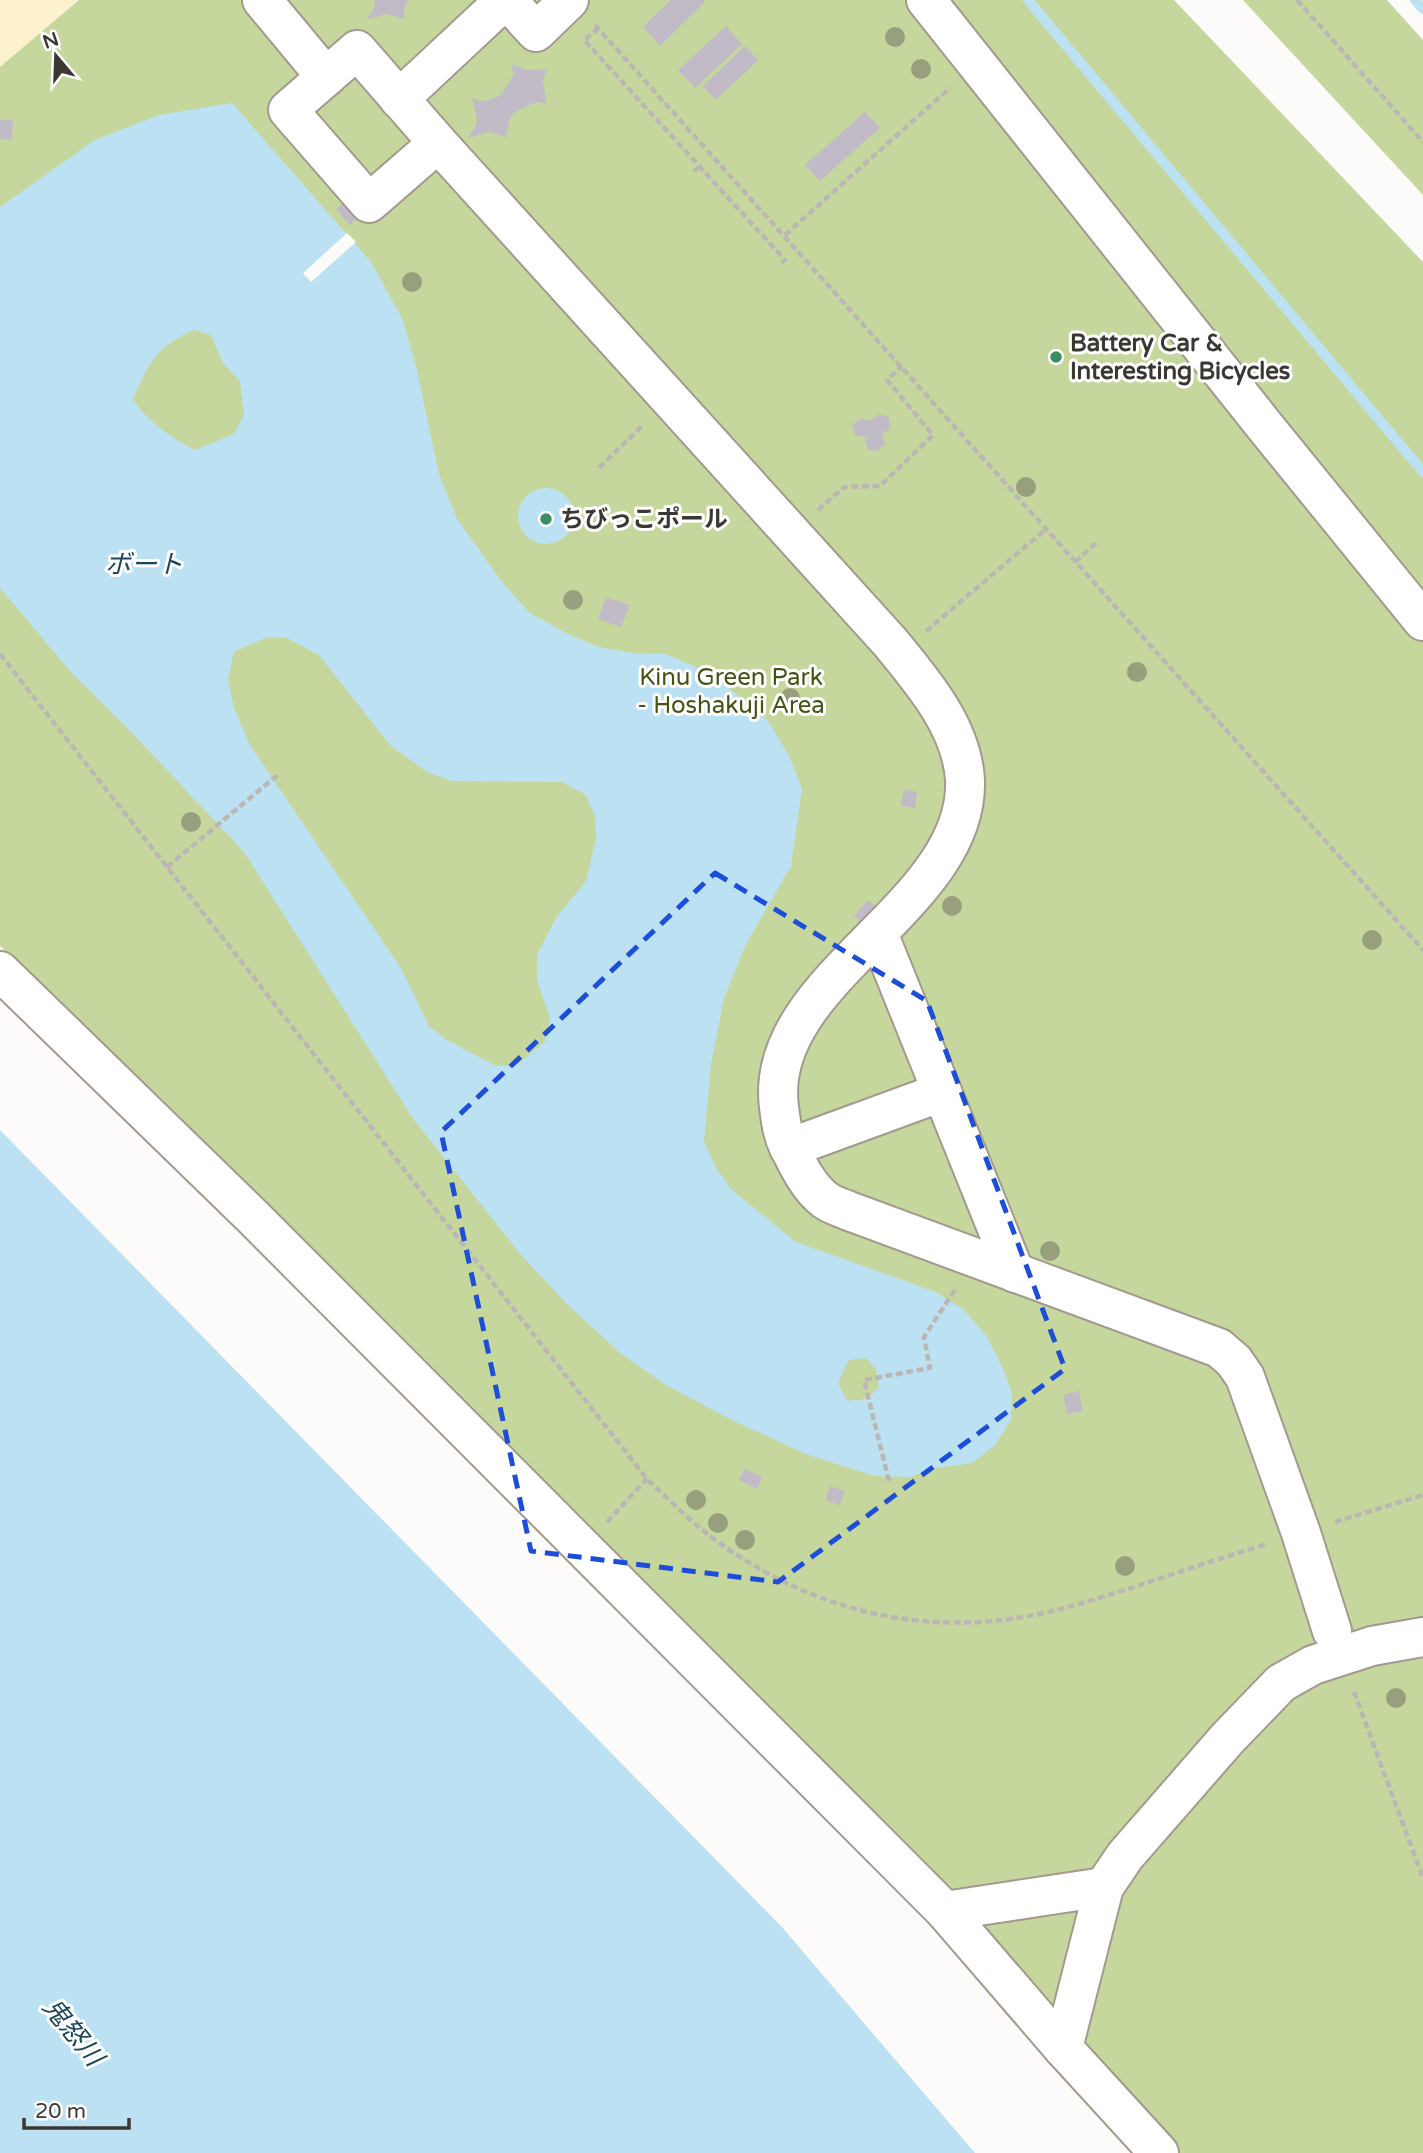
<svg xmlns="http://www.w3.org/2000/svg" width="1423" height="2153" font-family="'Varela Round','Noto Sans JP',sans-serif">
<rect width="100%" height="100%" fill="#fdfbf9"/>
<g fill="#c6d79e">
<polygon points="0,0 1174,0 1423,262 1423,2153 1180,2153 1117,2083 578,1521 0,946"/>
<polygon points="1243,0 1387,0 1423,40 1423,195"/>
</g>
<polygon fill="#fcf2cd" points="0,0 79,0 0,67"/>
<g fill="#bce1f3" fill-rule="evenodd">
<path d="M 232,103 L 371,262 L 402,318 L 416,366 L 439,474 L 457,519 L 502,582 L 530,613 L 568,634 L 599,647 L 633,653 L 666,654 L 696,667 L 730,689 L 769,722 L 789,756 L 802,788 L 791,866 L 746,944 L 724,998 L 711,1064 L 704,1141 L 715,1166 L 731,1189 L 796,1242 L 936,1292 L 963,1309 L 986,1335 L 1001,1364 L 1012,1393 L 1011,1420 L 995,1445 L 972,1463 L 936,1468 L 910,1477 L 875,1476 L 808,1455 L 732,1420 L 666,1385 L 620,1353 L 569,1306 L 522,1256 L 414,1120 L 244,852 L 136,737 L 71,672 L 0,588 L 0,207 L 95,140 L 159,115 ZM 194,330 L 211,335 L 223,363 L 240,381 L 244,415 L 234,434 L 195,450 C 173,438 146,421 133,399 C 148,363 157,346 194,330 ZM 267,637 L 287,638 L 319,655 L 390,745 L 427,772 L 452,781 L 562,782 L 585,794 L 595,816 L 596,839 L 586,881 L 556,918 L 537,955 L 537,980 L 550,1018 L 545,1042 L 516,1066 L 496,1066 L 445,1039 L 429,1026 L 402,970 L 250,745 L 234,708 L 228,679 L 234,652 ZM 866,1358 L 876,1369 L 879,1387 L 866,1399 L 847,1401 L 838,1382 L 849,1360 Z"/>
<circle cx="546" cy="516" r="28"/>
<polygon points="0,1130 781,1926 975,2153 0,2153"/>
</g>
<polygon fill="#fdfbf9" points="347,233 356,242 311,282 303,273"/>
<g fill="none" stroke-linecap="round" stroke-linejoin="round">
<g stroke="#bce1f3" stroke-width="10">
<polyline points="1028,0 1423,472"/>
<polyline points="1415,0 1423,9"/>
</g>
</g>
<g fill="#c1bbc8">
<polygon points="375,0 408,0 404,9 404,19 387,14 366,20 373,10"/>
<polygon points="671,0 703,0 705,2 660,46 643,27"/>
<polygon points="726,26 742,44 695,88 678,70"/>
<polygon points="745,46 758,60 716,100 703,86"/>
<polygon points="512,64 527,70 547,69 543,82 547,103 537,102 518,110 510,118 506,137 489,132 468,138 475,127 477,118 472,98 481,101 490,100 502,94 513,76"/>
<polygon points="865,112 880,128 820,181 805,165"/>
<polygon points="0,120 13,120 12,140 0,139"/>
<polygon points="348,199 361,215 350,225 336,209"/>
<polygon points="879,414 889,417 890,429 882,434 885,444 877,451 867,449 865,437 855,435 852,425 861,418 870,421"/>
<polygon points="606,597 630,605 621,627 598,619"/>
<polygon points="904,789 917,792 915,808 901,806"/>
<polygon points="868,900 879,909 865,925 854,916"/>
<polygon points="1079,1391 1083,1411 1067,1414 1063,1395"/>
<polygon points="745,1469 762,1477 757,1489 739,1480"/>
<polygon points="830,1486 845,1491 840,1505 826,1500"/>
</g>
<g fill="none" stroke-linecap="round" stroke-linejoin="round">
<defs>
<g id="minor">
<polyline points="262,0 326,77"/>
<polyline points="507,0 536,32 569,0"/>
<polyline points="926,0 1263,424 1423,621"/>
<polygon points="357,50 438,143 369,203 288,110"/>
<polyline points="399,99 505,0"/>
<path d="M 438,143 L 890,642 C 922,681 962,727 965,780 C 970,907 762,979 779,1107 C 781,1122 782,1134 789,1147 C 798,1165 808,1187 825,1200 C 832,1205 842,1208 849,1211 L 1219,1348 L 1234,1361 L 1245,1377 L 1301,1533 L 1332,1631"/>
<polyline points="878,933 1015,1273"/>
<polyline points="0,971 254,1218 945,1911 1063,2048 1159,2153"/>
<polyline points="789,1148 942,1092"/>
<polyline points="945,1911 1104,1887"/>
<polyline points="1063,2048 1104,1887 1125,1856 1227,1739 1281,1683 1313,1665 1372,1646 1423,1637"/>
</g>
</defs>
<use href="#minor" stroke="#a3998e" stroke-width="42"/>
<g stroke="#bab7b4" stroke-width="4.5" stroke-dasharray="7 3.5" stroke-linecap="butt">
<polyline points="1297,0 1423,142"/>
<polyline points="595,25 1423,950"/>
<polyline points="599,28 584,40 785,260 778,265"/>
<polyline points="694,172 699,166"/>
<polyline points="785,235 950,88"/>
<polyline points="599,468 644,424"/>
<polyline points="818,510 844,487 880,486 933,435 887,380 902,366"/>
<polyline points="1075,562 1096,543"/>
<polyline points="926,631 1045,530"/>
<path d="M 0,654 L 647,1479 C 670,1501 693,1524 718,1542 C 814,1611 923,1638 1039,1614 C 1070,1608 1101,1597 1131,1588 C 1176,1573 1221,1558 1267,1544"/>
<polyline points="167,867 280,773"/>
<polyline points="889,1481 864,1380 930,1368 924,1337 956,1288"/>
<polyline points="607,1522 647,1479"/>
<polyline points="1335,1522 1423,1495"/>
<polyline points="1354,1692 1423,1878"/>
</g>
<use href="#minor" stroke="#fff" stroke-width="38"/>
</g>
<g fill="#989f7c">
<circle cx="895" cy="37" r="10"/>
<circle cx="921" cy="69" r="10"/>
<circle cx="412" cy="282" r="10"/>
<circle cx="1026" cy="487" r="10"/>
<circle cx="573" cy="600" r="10"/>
<circle cx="1137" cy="672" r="10"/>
<circle cx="790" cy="698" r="10"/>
<circle cx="191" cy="822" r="10"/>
<circle cx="952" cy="906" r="10"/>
<circle cx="1372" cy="940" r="10"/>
<circle cx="1050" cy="1251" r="10"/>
<circle cx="696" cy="1500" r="10"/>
<circle cx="718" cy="1523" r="10"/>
<circle cx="745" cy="1540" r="10"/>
<circle cx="1125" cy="1566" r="10"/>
<circle cx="1396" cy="1698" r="10"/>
</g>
<path fill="none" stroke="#1d4ed8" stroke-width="5" stroke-dasharray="14 9" stroke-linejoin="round" d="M 715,873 L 927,1001 L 1065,1369 L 778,1582 L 531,1551 L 441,1132 Z"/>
<g fill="#3a8e61" stroke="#fff" stroke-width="2.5">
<circle cx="1056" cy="357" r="7"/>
<circle cx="546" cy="519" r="7"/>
</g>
<g text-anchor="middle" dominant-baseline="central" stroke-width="6" stroke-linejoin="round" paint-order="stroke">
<g font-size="24" font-weight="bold" fill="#3b3732" stroke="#fff" text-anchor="start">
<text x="1070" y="343">Battery Car &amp;<tspan x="1070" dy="28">Interesting Bicycles</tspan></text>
<text x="560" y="519">ちびっこポール</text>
</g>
<g font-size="24" fill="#455415" stroke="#fff">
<text x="731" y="677">Kinu Green Park<tspan x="731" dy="28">- Hoshakuji Area</tspan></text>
</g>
<g font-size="26" font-style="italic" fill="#1a475a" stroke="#fff">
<text x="144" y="564">ボート</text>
<text transform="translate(73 2032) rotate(51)">鬼怒川</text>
</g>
</g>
<g transform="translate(56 56) rotate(341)" stroke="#ffffff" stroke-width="5" paint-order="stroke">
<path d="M0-5L12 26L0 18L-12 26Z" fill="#3b3732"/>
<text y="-10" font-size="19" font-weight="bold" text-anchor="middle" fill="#3b3732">N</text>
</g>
<path d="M24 2118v10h105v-10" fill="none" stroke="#3b3732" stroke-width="3.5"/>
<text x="35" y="2118" font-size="21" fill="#3b3732" stroke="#ffffff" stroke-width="5" paint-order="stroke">20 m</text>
</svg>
